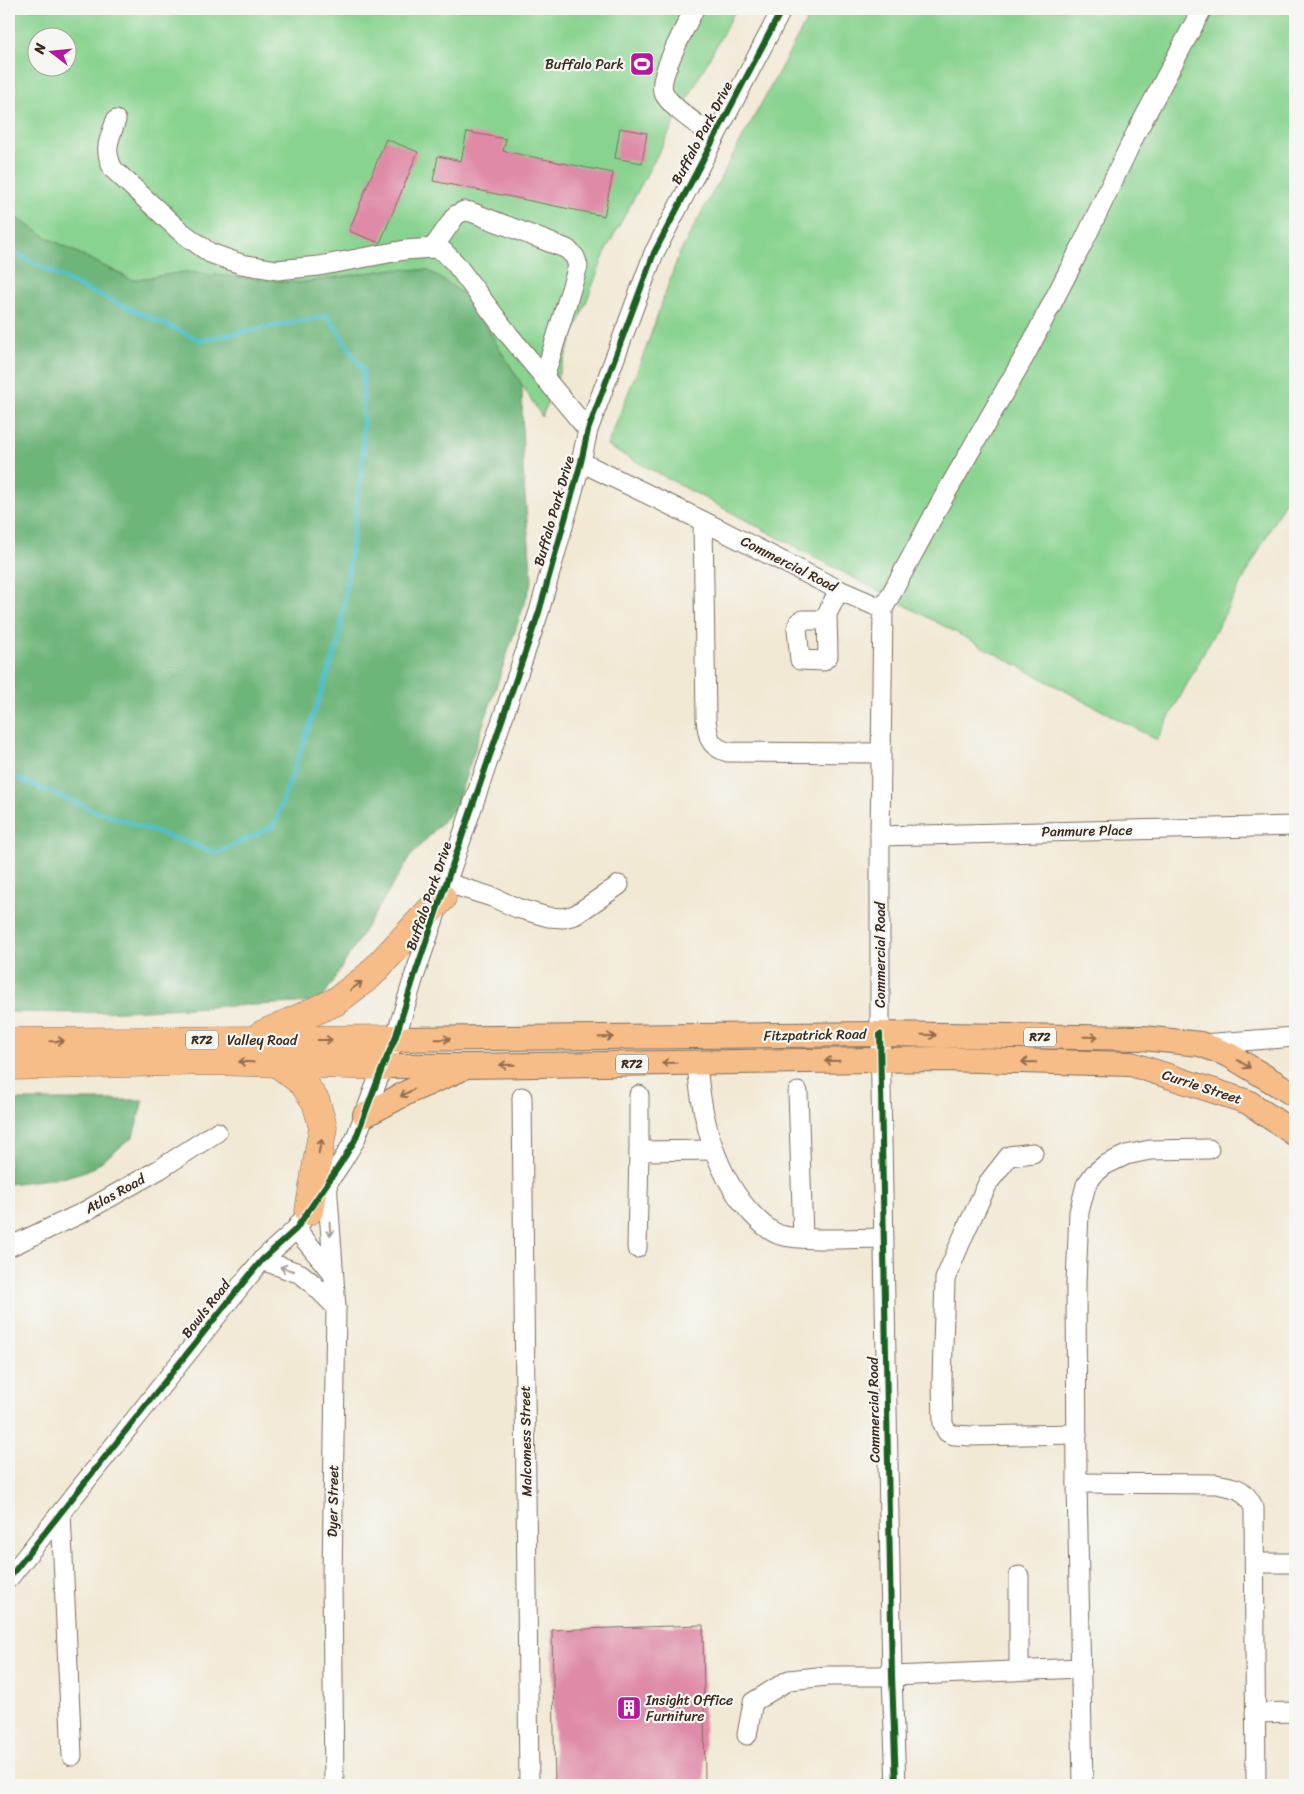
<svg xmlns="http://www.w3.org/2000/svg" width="1304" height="1794" font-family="Sriracha,sans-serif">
<rect width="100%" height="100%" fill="#f6f6f2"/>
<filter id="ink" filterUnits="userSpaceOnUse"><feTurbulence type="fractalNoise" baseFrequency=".02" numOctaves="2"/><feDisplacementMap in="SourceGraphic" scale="10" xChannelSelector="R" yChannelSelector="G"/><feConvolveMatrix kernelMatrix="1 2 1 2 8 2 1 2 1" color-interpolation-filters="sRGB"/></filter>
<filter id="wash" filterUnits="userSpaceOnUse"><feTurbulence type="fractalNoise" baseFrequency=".0096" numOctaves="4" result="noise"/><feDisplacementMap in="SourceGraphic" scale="20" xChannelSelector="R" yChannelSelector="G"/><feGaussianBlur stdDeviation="1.12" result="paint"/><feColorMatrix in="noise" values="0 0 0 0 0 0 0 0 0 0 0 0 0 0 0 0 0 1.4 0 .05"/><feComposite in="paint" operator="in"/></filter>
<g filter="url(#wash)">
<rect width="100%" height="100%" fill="#f2e9d5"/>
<g fill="#89d390" stroke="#627e57" fill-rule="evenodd">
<path d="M 9,9 L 736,9 L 607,248 L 542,417 L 467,296 L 393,269 L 299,283 L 185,272 L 132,280 L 48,238 L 9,213 ZM 38,38 L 68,38 L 68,68 L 38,68 Z"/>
<polygon points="813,9 1295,9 1295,483 1157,740 607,446 645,351 679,254"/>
</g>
<g fill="#6eb57a" stroke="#54704c">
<polygon points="9,213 48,238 132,280 185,272 299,283 393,269 428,270 467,296 522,385 523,471 532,581 455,808 410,857 320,1002 80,1013 9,1012"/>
<polygon points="9,1100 143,1100 133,1137 92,1169 66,1177 9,1184"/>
</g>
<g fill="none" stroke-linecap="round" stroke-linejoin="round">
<polyline stroke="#51bfc8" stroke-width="5" points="9,250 75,284 200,340 328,316 363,370 363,456 339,642 274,826 217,853 98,812 9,775"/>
</g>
<g id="blocks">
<g fill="#df8ba7">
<polygon points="620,128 647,133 642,163 615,158"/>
<polygon points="467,132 506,139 503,151 613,173 604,216 433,181 438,156 461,161"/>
<polygon points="386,139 418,152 380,243 349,231"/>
<polygon points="703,1625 705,1785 555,1785 552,1630"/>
</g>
</g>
</g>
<g filter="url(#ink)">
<use href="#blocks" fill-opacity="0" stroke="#7b6d5e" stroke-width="1"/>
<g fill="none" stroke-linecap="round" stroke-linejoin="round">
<defs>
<g id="minor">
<path d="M 694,9 C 687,25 658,75 663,91 C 669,107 700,126 715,137"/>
<path d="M 116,120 C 109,141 103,148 113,169 L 180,231 L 210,253 L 241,264 L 277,270 L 319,266 L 405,250 L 433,248 L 443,251 L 455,263 L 509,335 L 588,430"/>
<polyline points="433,248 456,215 464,211 471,212 567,249 575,257 578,266 544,378"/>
<polyline points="581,462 703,521 839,590 883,609 880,836 880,1034 892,1676 896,1785"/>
<path d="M 703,521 L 706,719 C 708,737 709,747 728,752 L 881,753"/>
<polyline points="883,609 942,500 1027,352 1082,245 1136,133 1202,9"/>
<polyline points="827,620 803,620 799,622 797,628 800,660 823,661 828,656 827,614 839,590"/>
<polyline points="880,836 1295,826"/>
<polyline points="447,883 492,897 517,908 548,917 563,918 575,915 619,885"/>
<polyline points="1203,1044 1295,1037"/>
<path d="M 697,1063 C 701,1116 715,1175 753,1215 C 761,1223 769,1231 780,1235 C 808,1242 854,1238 884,1238"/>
<polyline points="798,1092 803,1238"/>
<polyline points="522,1097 529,1785"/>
<polyline points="639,1151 639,1095"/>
<polyline points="1033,1153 1009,1156 988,1183 965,1232 945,1279 942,1380 943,1424 947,1432 954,1435 971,1436 1077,1434"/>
<polyline points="327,1183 336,1307 332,1577 334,1785"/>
<polyline points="296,1229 333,1274"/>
<polyline points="9,1247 82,1213 160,1169 217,1132"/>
<polyline points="637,1248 639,1151 714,1150"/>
<polyline points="262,1260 301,1274 312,1283 336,1307"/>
<path d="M 1077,1483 L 1216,1484 C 1237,1488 1243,1487 1254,1508 L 1256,1785"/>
<polyline points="61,1513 72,1756"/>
<polyline points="1255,1563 1295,1563"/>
<polyline points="1019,1576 1019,1670"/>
<polyline points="9,1578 239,1288 262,1260 296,1229 341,1163 355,1140 383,1066 395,1039 414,977 539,612 581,462 588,430 654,253 782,9"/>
<polyline points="1255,1713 1295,1712"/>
<polyline points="747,1735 753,1702 789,1680 827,1676 892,1676 1081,1668"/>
<polyline points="1083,1785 1077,1483 1076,1283 1079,1212 1086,1185 1094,1174 1105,1165 1126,1155 1150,1150 1209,1149"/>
</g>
<g id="major">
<polyline points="395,1039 880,1034 1143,1038 1200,1044 1229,1055 1295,1095"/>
<polyline points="383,1066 467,1066 941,1059 1131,1064 1248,1102 1295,1134"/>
<polyline points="365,1115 410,1091 459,1070"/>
</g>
<g id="highway">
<polyline points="261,1035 335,1002 369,976 442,898"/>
<polyline points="9,1042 395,1039"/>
<polyline points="276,1062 303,1083 316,1102 323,1127 309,1211"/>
<polyline points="9,1066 211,1061 383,1066"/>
</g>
</defs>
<use href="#minor" stroke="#7b6d5e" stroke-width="21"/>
<use href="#major" stroke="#7b6d5e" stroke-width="26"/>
<use href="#highway" stroke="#7b6d5e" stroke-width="29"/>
<use href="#minor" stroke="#fff" stroke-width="19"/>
<use href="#major" stroke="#f7bd88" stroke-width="24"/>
<use href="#highway" stroke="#f7bd88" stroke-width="28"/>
<defs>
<g id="cycleway">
<polyline points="880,1034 892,1676 896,1785"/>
<polyline points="9,1578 239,1288 262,1260 296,1229 341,1163 355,1140 383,1066 395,1039 414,977 539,612 581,462 588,430 654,253 782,9"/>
</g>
</defs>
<use href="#cycleway" stroke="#f6f6f2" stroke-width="9"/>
<use href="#cycleway" stroke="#1b5e20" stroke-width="6"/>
</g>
<defs><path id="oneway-shaft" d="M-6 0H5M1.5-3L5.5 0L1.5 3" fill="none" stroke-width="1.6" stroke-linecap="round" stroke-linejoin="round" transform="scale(1.25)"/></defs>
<g stroke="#906c4e">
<use href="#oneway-shaft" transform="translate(356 986) rotate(-37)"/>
<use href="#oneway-shaft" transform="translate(929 1035) rotate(1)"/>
<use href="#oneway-shaft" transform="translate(606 1037) rotate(-1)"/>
<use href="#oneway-shaft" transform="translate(1091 1037) rotate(1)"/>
<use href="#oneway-shaft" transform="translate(443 1039) rotate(-1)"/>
<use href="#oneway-shaft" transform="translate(325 1040)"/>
<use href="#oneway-shaft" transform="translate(57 1041) rotate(-1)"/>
<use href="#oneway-shaft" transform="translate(832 1061) rotate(179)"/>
<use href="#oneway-shaft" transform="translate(246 1062) rotate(-178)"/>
<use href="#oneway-shaft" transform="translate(1029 1062) rotate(-179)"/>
<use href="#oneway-shaft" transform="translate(669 1063) rotate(179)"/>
<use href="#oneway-shaft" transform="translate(1244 1064) rotate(32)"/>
<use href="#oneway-shaft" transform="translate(507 1065) rotate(179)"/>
<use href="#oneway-shaft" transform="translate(407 1093) rotate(152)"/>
<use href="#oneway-shaft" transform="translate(320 1146) rotate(-80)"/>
</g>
<g stroke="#a79f9a">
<use href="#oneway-shaft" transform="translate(330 1229) rotate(86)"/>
<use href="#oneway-shaft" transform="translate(287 1269) rotate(-163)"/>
</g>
</g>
<defs>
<symbol id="stadium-square" viewBox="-11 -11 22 22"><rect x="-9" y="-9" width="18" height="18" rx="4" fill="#b5179e" stroke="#f6f6f2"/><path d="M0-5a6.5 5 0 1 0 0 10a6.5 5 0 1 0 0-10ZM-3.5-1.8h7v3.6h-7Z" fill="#fff"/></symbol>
<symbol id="building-square" viewBox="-11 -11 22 22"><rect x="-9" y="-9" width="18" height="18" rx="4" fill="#b5179e" stroke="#f6f6f2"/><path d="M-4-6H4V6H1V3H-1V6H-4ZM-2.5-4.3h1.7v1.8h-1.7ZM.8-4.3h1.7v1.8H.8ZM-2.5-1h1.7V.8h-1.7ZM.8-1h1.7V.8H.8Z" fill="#fff"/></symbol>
</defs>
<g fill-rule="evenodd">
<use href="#stadium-square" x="628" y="50" width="28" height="28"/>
<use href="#building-square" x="615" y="1694" width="28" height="28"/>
</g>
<g text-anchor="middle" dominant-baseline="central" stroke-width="4.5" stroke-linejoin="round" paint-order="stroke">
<g fill="#f6f6f2" stroke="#73675e" stroke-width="1">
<rect x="1024" y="1027.5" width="32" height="19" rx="4"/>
<rect x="186" y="1030.5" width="32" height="19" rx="4"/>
<rect x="616" y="1054.5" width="32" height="19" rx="4"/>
</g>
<g font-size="12" font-weight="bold" fill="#3b2a1e">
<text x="1040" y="1037">R72</text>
<text x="202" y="1040">R72</text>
<text x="632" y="1064">R72</text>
</g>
<g font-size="14" fill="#3b2a1e" stroke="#f6f6f2" text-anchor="end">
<text x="624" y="64">Buffalo Park</text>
<text x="646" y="1700" text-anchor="start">Insight Office<tspan x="646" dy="16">Furniture</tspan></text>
</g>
<g font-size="14" fill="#3b2a1e" stroke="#f6f6f2">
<text transform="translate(702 133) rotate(-62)">Buffalo Park Drive</text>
<text transform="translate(554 511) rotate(-74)">Buffalo Park Drive</text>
<text transform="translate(789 564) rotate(27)">Commercial Road</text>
<text transform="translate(1087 831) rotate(-1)">Panmure Place</text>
<text transform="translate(429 896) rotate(-71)">Buffalo Park Drive</text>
<text transform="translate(880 955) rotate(-90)">Commercial Road</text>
<text transform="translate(815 1035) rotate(-1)">Fitzpatrick Road</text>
<text x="262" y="1040">Valley Road</text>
<text transform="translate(1202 1087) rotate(18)">Currie Street</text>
<text transform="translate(115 1194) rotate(-29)">Atlas Road</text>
<text transform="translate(206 1309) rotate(-52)">Bowls Road</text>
<text transform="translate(874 1410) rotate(-91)">Commercial Road</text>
<text transform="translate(526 1441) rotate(-91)">Malcomess Street</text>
<text transform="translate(333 1501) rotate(-89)">Dyer Street</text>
</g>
</g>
<rect width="1304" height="1794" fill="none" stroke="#f6f6f2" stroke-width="30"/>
<g transform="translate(52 52) rotate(286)"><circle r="24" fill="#f6f6f2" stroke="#aba49d"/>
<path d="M0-4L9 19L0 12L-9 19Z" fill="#b5179e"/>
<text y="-8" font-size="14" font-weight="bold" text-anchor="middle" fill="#3b2a1e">N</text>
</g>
</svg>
